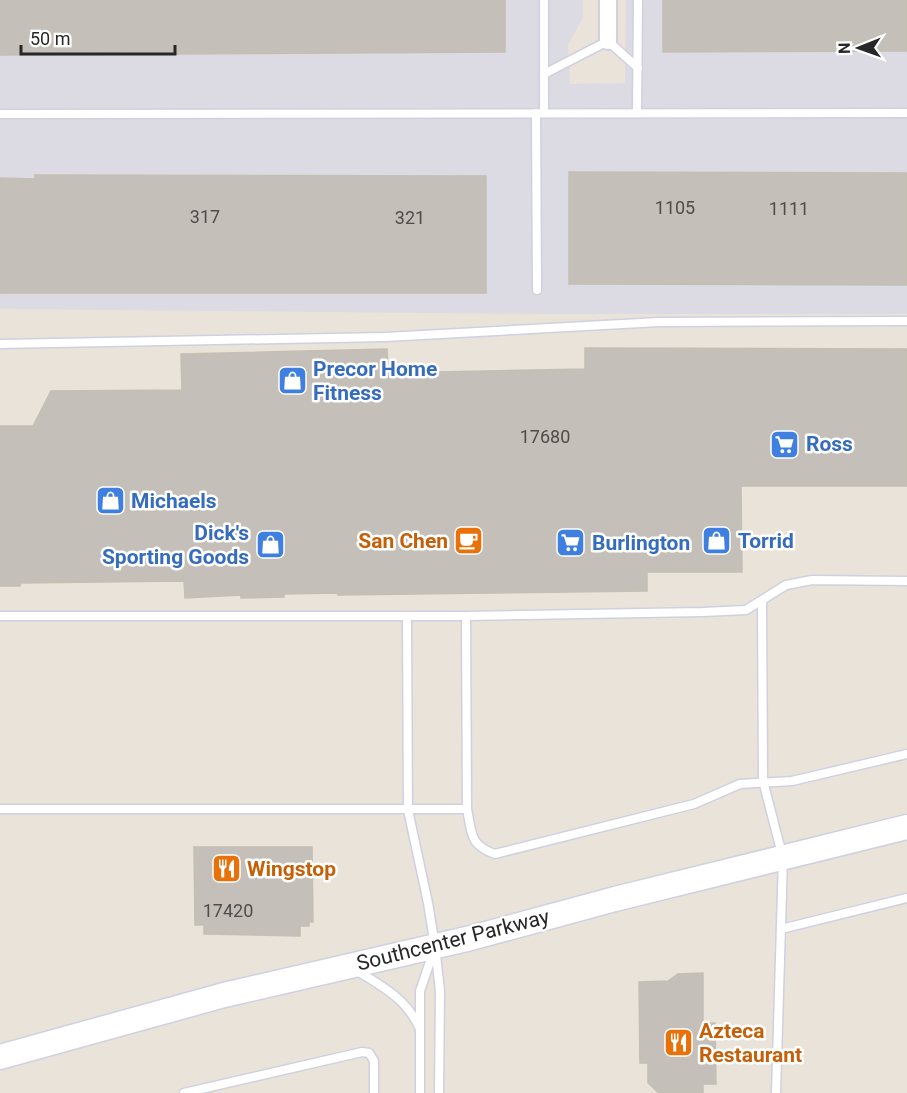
<svg xmlns="http://www.w3.org/2000/svg" width="907" height="1093" font-family="Roboto,sans-serif">
<rect width="100%" height="100%" fill="#e9e3d9"/>
<polygon fill="#dcdae2" points="0,0 583,0 583,17 568,45 570,84 625,83 626,0 907,0 907,314 551,314 0,309"/>
<g fill="#c4c0b9" stroke="#c4bfb3" stroke-width="1.5">
<polygon points="0,0 505,0 505,52 0,55"/>
<polygon points="663,0 907,0 907,51 663,52"/>
<polygon points="569,172 907,173 907,285 569,284"/>
<polygon points="35,175 486,176 486,293 0,293 0,178 35,179"/>
<polygon points="585,348 907,349 907,486 741,486 742,572 647,572 647,591 338,595 338,593 284,594 284,597 241,598 241,595 185,598 184,581 21,583 20,586 0,586 0,426 33,426 51,391 182,390 181,354 387,349 388,373 585,369"/>
<polygon points="194,847 312,847 313,922 309,922 309,926 300,926 300,936 204,934 204,925 195,925"/>
<polygon points="703,973 703,1023 715,1023 716,1084 703,1084 703,1093 659,1093 648,1083 648,1063 640,1063 639,982 668,981 678,974"/>
</g>
<g fill="none" stroke-linecap="round" stroke-linejoin="round">
<defs>
<g id="lane">
<polyline points="544,74 608,41 638,68"/>
<polyline points="536,113 537,290"/>
<polyline points="544,113 544,0"/>
<polyline points="637,113 638,0"/>
<polyline points="0,114 907,113"/>
<polyline points="0,344 385,337 659,322 907,321"/>
<polyline points="762,601 763,781 783,858 776,1093"/>
<polyline points="0,616 466,616 703,612 746,610 786,585 812,580 907,581"/>
<path d="M 466,616 L 467,809 C 472,833 469,845 495,854 L 694,804 L 740,784 L 792,781 L 907,754"/>
<polyline points="407,617 408,810 428,903 435,946 440,991 439,1093"/>
<polyline points="0,809 467,809"/>
<polyline points="781,929 907,898"/>
<path d="M 354,969 C 380,985 406,998 419,1027"/>
<polyline points="184,1093 362,1052 369,1053 374,1061 374,1093"/>
<polyline points="420,1093 420,991 434,950"/>
</g>
<polyline id="street" points="608,41 608,0"/>
<polyline id="secondary" points="0,1057 224,995 471,938 615,899 907,827"/>
</defs>
<use href="#lane" stroke="#cfd1e0" stroke-width="11"/>
<use href="#street" stroke="#cfd1e0" stroke-width="20"/>
<use href="#secondary" stroke="#cfd1e0" stroke-width="27"/>
<use href="#lane" stroke="#fff" stroke-width="8"/>
<use href="#street" stroke="#fff" stroke-width="16"/>
<use href="#secondary" stroke="#fff" stroke-width="24"/>
</g>
<defs>
<symbol id="shop-square" viewBox="-11 -11 22 22"><rect x="-9" y="-9" width="18" height="18" rx="4" fill="#3f7fe0" stroke="#fff"/><path d="M-5-2.5h2.3a2.7 3.5 0 0 1 5.4 0H5L5.5 6h-11ZM-1.5-2.5h3a1.5 2.3 0 0 0-3 0Z" fill="#fff"/></symbol>
<symbol id="supermarket-square" viewBox="-11 -11 22 22"><rect x="-9" y="-9" width="18" height="18" rx="4" fill="#3f7fe0" stroke="#fff"/><path d="M-6-5.5h2.5l.6 2H6L4.5 2H-2.5L-4.4-4H-6ZM-1.5 3.2a1.3 1.3 0 1 0 .1 0ZM3 3.2a1.3 1.3 0 1 0 .1 0Z" fill="#fff"/></symbol>
<symbol id="cafe-square" viewBox="-11 -11 22 22"><rect x="-9" y="-9" width="18" height="18" rx="4" fill="#e8710a" stroke="#fff"/><path d="M-5.5-4.5H6V0H3Q3 3.5 0 3.5H-2.5Q-5.5 3.5-5.5 0ZM3-3.2v2h1.7v-2ZM-6 4.5H4V6H-6Z" fill="#fff"/></symbol>
<symbol id="restaurant-square" viewBox="-11 -11 22 22"><rect x="-9" y="-9" width="18" height="18" rx="4" fill="#e8710a" stroke="#fff"/><path d="M-5-6h1v4h1v-4h1v4h1v-4h1v5L-1.5 .5V6h-2V.5L-5-1ZM5-6V6H3V1.5H1.5Q1.5-4 5-6Z" fill="#fff"/></symbol>
</defs>
<g fill-rule="evenodd">
<use href="#shop-square" x="276" y="364" width="33" height="33"/>
<use href="#supermarket-square" x="768" y="428" width="33" height="33"/>
<use href="#shop-square" x="94" y="484" width="33" height="33"/>
<use href="#cafe-square" x="452" y="524" width="33" height="33"/>
<use href="#shop-square" x="700" y="524" width="33" height="33"/>
<use href="#supermarket-square" x="554" y="526" width="33" height="33"/>
<use href="#shop-square" x="254" y="528" width="33" height="33"/>
<use href="#restaurant-square" x="210" y="852" width="33" height="33"/>
<use href="#restaurant-square" x="662" y="1026" width="33" height="33"/>
</g>
<g text-anchor="middle" dominant-baseline="central" stroke-width="5" stroke-linejoin="round" paint-order="stroke">
<g font-size="18" fill="#4e4d4c">
<text x="675" y="207">1105</text>
<text x="789" y="208">1111</text>
<text x="205" y="216">317</text>
<text x="410" y="217">321</text>
<text x="545" y="436">17680</text>
<text x="228" y="910">17420</text>
</g>
<g font-size="21" font-weight="bold" fill="#366cbe" stroke="#fff" text-anchor="start">
<text x="313" y="369">Precor Home<tspan x="313" dy="24">Fitness</tspan></text>
<text x="806" y="444">Ross</text>
<text x="131" y="501">Michaels</text>
<text x="249" y="533" text-anchor="end">Dick's<tspan x="249" dy="24">Sporting Goods</tspan></text>
<text x="738" y="541">Torrid</text>
<text x="592" y="543">Burlington</text>
</g>
<g font-size="21" font-weight="bold" fill="#c56008" stroke="#fff" text-anchor="start">
<text x="448" y="541" text-anchor="end">San Chen</text>
<text x="247" y="869">Wingstop</text>
<text x="699" y="1031">Azteca<tspan x="699" dy="24">Restaurant</tspan></text>
</g>
<g font-size="21" fill="#272727" stroke="#fff">
<text transform="translate(453 940) rotate(-14)">Southcenter Parkway</text>
</g>
</g>
<g transform="translate(859 48) rotate(269)" stroke="#ffffff" stroke-width="4.5" paint-order="stroke">
<path d="M0-4.5L10 22L0 15L-10 22Z" fill="#272727"/>
<text y="-9" font-size="16" font-weight="bold" text-anchor="middle" fill="#272727">N</text>
</g>
<path d="M21 45v9h154v-9" fill="none" stroke="#272727" stroke-width="3"/>
<text x="30" y="45" font-size="18" fill="#272727" stroke="#ffffff" stroke-width="4.5" paint-order="stroke">50 m</text>
</svg>
